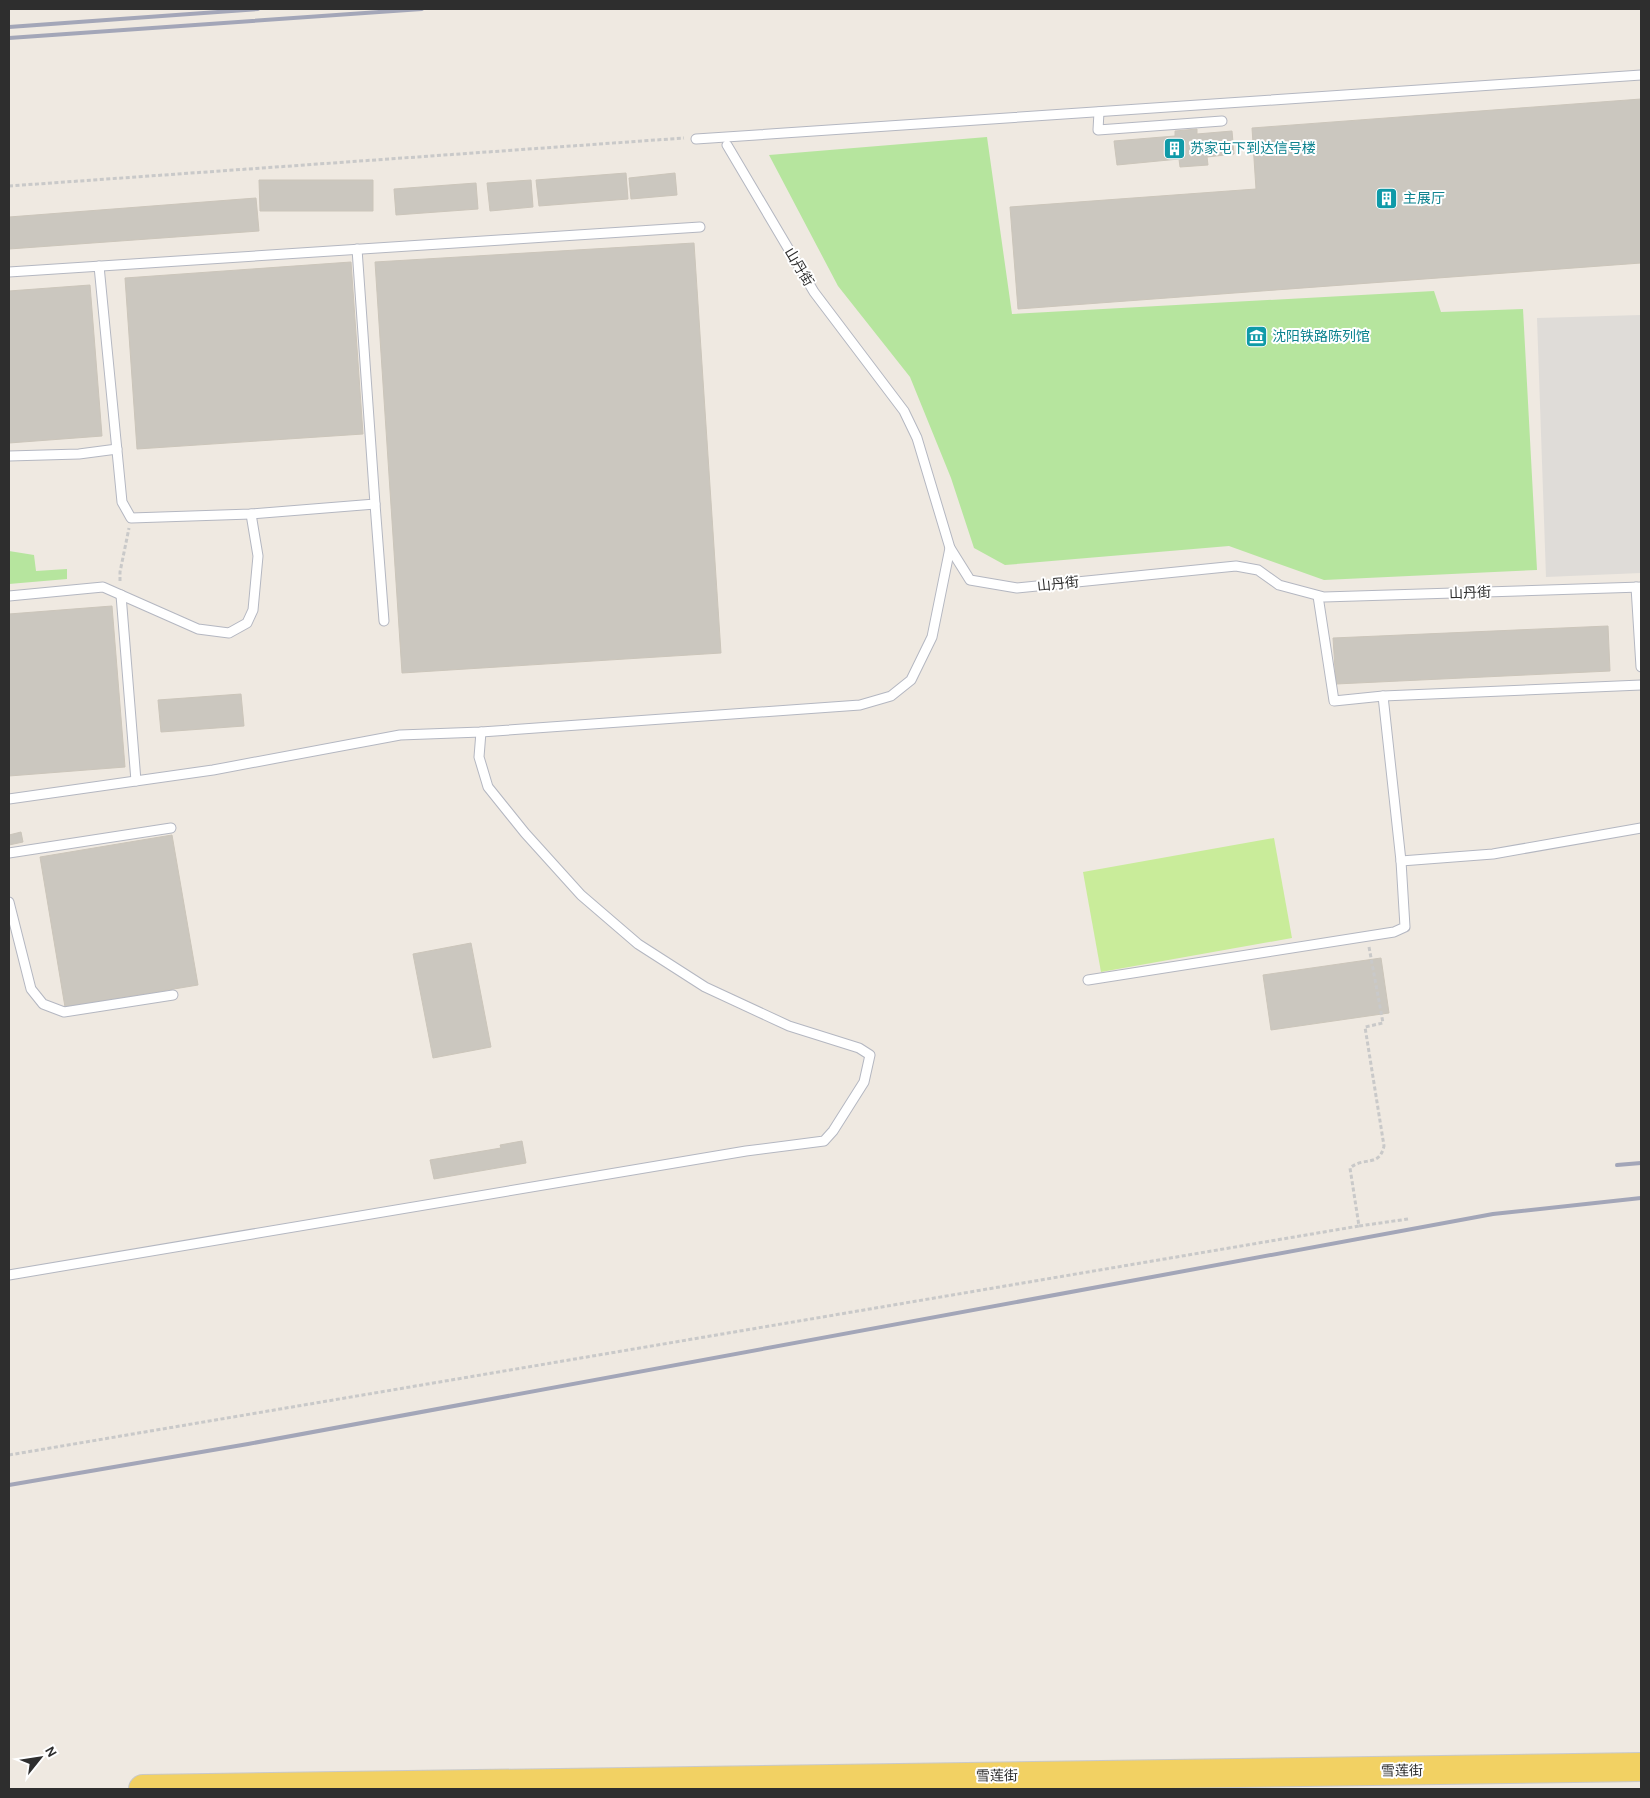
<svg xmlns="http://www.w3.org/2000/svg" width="1650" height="1798" font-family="Karla,'Noto Sans SC',sans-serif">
<rect width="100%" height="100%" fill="#efe9e1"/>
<g fill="#b6e59e">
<polygon points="987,137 1012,314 1434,291 1441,312 1523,309 1537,570 1324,580 1229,546 1005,565 974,548 951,478 910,377 838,286 769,155"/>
<polygon points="9,551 34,555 36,571 67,569 67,579 9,584"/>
</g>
<polygon fill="#c9ec9a" points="1274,838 1292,938 1101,972 1083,872"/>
<polygon fill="#dfdcd8" points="1641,315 1641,573 1546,577 1537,318"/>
<g fill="#cbc7bf" stroke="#cbc5ba">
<polygon points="1641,99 1641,263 1018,309 1010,207 1256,189 1252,128"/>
<polygon points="1197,129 1197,134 1232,131 1234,154 1207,157 1208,165 1180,167 1179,159 1117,165 1114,141 1175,136 1175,131"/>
<polygon points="626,173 628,199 539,206 536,180"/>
<polygon points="675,173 677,195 631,199 629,178"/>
<polygon points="259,180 373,180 373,211 260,211"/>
<polygon points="531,180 533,207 490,211 487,183"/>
<polygon points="476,183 478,209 396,215 394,189"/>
<polygon points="256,198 259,231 9,249 9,217"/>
<polygon points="694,243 721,653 402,673 375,262"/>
<polygon points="351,262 363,434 137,449 125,278"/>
<polygon points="90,285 102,436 9,443 9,291"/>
<polygon points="112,606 125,767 9,776 9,614"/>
<polygon points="1608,626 1610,671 1336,684 1333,638"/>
<polygon points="241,694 244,726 161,732 158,700"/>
<polygon points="21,832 23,842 9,845 9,835"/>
<polygon points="172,835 198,985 65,1007 40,857"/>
<polygon points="471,943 491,1047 433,1058 413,954"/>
<polygon points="1381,958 1389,1013 1271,1030 1263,975"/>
<polygon points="522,1141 526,1163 434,1179 430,1160 501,1148 500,1145"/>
</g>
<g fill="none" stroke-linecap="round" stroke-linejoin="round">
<defs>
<g id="lane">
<polyline points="1099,112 1098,130 1222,121"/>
<polyline points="696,139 1641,75"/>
<polyline points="727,145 814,292 904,411 917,438 950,548 970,580 1017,588 1236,566 1258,570 1279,585 1324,597 1641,587"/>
<polyline points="99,266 122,502 131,518 251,514 375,504 357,249"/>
<polyline points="9,272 700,227"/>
<polyline points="9,456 79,454 117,449"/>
<polyline points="375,504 384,621"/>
<polyline points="1636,587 1641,667"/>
<polyline points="121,595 136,781"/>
<polyline points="9,596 103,587 198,629 229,633 247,623 253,610 258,556 251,514"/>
<polyline points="1318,596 1334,701 1383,696 1641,685"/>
<polyline points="1383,696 1401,861 1493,854 1641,828"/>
<polyline points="9,799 213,770 400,735 481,732 860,705 891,696 911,680 932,637 950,548"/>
<polyline points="9,853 171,828"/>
<polyline points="9,902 31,989 43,1004 64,1012 173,995"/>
<polyline points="1088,980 1394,932 1405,927 1401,861"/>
<polyline points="9,1275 746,1151 824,1141 833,1131 864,1082 870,1055 859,1048 789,1026 705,987 638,944 581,895 525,833 488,787 479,757 481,732"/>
</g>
<polyline id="primary" points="143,1789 1641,1767"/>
</defs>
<use href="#lane" stroke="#b4b7c1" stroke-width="11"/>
<use href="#primary" stroke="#c9c9c9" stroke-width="30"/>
<g stroke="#c9c9c9" stroke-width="3" stroke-dasharray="4 2.5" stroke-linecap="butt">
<polyline points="9,186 684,138"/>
<polyline points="120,581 120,572 129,528"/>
<path d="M 1369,947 L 1383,1023 L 1365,1027 L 1384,1146 C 1379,1168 1364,1156 1350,1168 L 1359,1226 L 1408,1219"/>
<polyline points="9,1455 1359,1226"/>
</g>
<use href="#lane" stroke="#fff" stroke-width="9"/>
<use href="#primary" stroke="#f2d163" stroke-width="28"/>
<g stroke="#a3a6b8" stroke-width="4">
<polyline points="9,27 258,9"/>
<polyline points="9,38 422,9"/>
<polyline points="1617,1165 1641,1163"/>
<polyline points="9,1485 248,1444 1493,1214 1641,1198"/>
</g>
</g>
<defs>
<symbol id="building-square" viewBox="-11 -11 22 22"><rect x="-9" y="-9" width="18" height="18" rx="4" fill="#0f9aa8" stroke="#fff"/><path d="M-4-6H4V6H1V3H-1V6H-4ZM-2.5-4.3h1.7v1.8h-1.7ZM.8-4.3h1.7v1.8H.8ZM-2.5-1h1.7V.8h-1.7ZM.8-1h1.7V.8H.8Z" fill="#fff"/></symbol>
<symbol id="museum-square" viewBox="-11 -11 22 22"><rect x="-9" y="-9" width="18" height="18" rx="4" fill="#0f9aa8" stroke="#fff"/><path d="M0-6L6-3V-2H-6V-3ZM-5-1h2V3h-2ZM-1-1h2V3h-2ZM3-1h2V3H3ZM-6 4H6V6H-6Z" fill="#fff"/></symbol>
</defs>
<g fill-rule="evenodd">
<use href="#building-square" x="1162" y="136" width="25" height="25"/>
<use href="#building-square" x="1374" y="186" width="25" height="25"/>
<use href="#museum-square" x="1244" y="324" width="25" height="25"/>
</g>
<g text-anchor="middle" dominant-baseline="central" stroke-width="4" stroke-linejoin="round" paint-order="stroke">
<g font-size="14" fill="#0d838f" stroke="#fff" text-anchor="start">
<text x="1190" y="148">苏家屯下到达信号楼</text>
<text x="1403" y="198">主展厅</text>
<text x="1272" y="336">沈阳铁路陈列馆</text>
</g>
<g font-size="14" fill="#2e2e2e" stroke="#fff">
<text transform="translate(799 267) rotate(59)">山丹街</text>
<text transform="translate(1058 584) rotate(-6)">山丹街</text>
<text transform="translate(1470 593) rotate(-2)">山丹街</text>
<text transform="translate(1402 1771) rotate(-1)">雪莲街</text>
<text transform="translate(997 1776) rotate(-1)">雪莲街</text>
</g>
</g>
<rect width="1650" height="1798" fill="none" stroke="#2e2e2e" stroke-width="20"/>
<g transform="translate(40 1758) rotate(60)" stroke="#ffffff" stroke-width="4" paint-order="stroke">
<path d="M0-4L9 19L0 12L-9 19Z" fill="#2e2e2e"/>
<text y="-8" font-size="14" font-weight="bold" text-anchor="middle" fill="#2e2e2e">N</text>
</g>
</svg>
